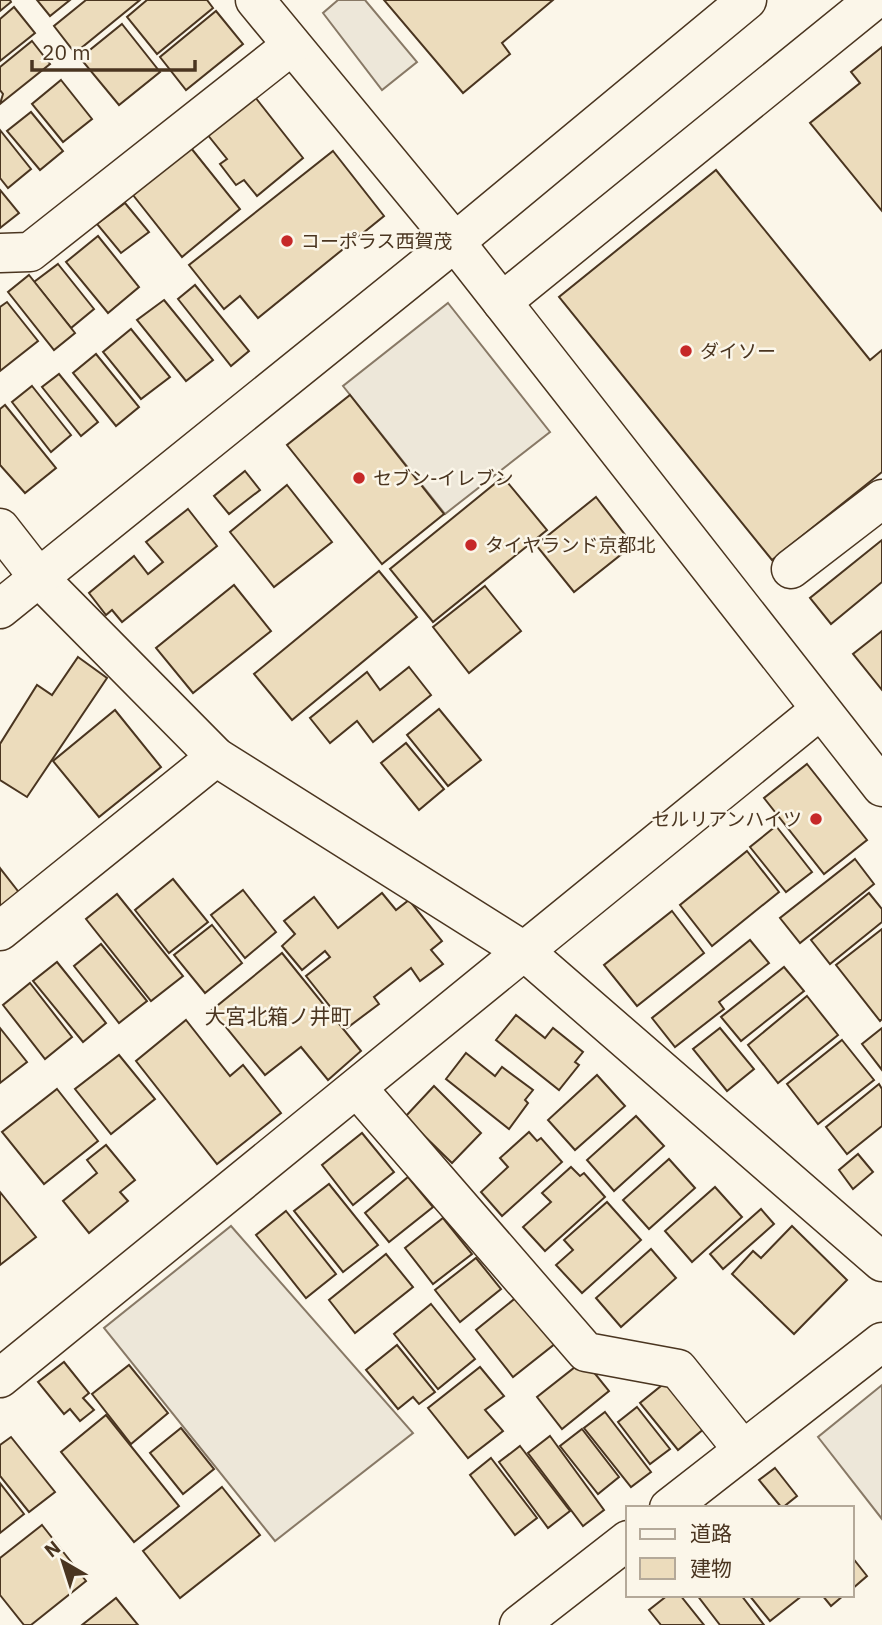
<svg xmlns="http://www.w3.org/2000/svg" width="882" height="1625" font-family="'IBM Plex Sans','Noto Sans JP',sans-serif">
<rect width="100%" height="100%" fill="#fbf6e9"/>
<g fill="#ede7d9" stroke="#887966" stroke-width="2">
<polygon points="338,0 365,0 417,62 382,90 323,13"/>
<polygon points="448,303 550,432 445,514 343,386"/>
<polygon points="231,1226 413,1433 275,1541 104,1328"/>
<polygon points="882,1385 882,1519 818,1437"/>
</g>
<g fill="#ecdcbc" stroke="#4a3520" stroke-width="2">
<polygon points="0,0 10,0 11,2 0,11"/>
<polygon points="37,0 70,0 50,16"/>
<polygon points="86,0 140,0 75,53 54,26"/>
<polygon points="147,0 207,0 213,8 157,54 127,17"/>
<polygon points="384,0 553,0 502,43 510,54 463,93"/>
<polygon points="14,7 35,33 0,61 0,19"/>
<polygon points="216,11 243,44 186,90 160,57"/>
<polygon points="122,24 160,72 119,105 80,58"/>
<polygon points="32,41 50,64 0,104 3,94 0,90 0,67"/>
<polygon points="882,47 882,211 810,123 860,83 851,72"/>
<polygon points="61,80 92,119 63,142 32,104"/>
<polygon points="255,97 303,158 257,196 244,180 236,185 220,164 227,159 207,134"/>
<polygon points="31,112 63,151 40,170 7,131"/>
<polygon points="0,130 31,169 8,188 0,178"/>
<polygon points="191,148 240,209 182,257 133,195"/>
<polygon points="333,151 384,216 258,318 240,296 224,309 189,265"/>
<polygon points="716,170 870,360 882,350 882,472 772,560 559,297"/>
<polygon points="0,190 19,213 0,228"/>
<polygon points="125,203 149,232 121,253 97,224"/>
<polygon points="98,236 139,287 108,313 66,262"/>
<polygon points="58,264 94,309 71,328 34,282"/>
<polygon points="29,275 75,333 54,350 8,292"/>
<polygon points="195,285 249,351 231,366 178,299"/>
<polygon points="164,300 213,360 186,381 137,320"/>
<polygon points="7,302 38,341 0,371 0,307"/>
<polygon points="131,329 170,377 141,399 103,352"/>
<polygon points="96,354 139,407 116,426 73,373"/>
<polygon points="59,374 98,422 81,436 42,387"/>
<polygon points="32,386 71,435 51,452 12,402"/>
<polygon points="350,395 444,514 382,564 287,445"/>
<polygon points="5,405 56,468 25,493 0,465 0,409"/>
<polygon points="245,471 260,490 229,514 214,496"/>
<polygon points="503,477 547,530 433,622 390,569"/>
<polygon points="287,485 332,542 274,587 230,532"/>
<polygon points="596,497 633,545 574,592 536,545"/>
<polygon points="188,509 217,546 122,622 112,610 106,615 89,593 134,556 148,574 163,562 146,542"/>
<polygon points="882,540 882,582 831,624 810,598"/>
<polygon points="379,571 417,617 292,720 254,674"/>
<polygon points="234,585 271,631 193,693 156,648"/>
<polygon points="485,586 521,631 469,673 433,627"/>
<polygon points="882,631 882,690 853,654"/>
<polygon points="78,657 107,678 27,797 0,780 0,744 37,685 52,695"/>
<polygon points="409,667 431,695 373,742 357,721 330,743 310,718 367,672 380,690"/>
<polygon points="439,709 481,760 448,786 407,735"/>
<polygon points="115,710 161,767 99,817 53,761"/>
<polygon points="406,743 444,789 419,810 381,763"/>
<polygon points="807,764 867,840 824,874 764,798"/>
<polygon points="776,826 812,872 786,892 750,847"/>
<polygon points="747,851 779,892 712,946 680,905"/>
<polygon points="855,859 874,884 800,943 780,918"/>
<polygon points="0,868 21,895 0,912"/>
<polygon points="173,879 208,922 169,953 135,910"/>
<polygon points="243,890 276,932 245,958 211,915"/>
<polygon points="382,893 396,910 409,900 442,941 431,950 443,964 420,981 411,968 374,997 379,1004 347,1028 306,976 330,957 325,951 302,970 282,946 295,934 284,921 314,897 338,928"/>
<polygon points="869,893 882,909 882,922 830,964 811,940"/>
<polygon points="117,894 183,976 151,1001 86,919"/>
<polygon points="672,911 704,953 637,1006 604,965"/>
<polygon points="212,925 242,963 205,993 174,955"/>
<polygon points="882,929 882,1019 880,1021 836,965"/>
<polygon points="750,940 769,963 719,1002 724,1009 675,1047 652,1018"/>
<polygon points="101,944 147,1001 119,1023 74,966"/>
<polygon points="282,953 361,1051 328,1080 301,1047 265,1075 212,1010"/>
<polygon points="57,962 106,1023 83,1042 33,981"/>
<polygon points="784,967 804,991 741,1041 721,1017"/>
<polygon points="30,983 72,1037 45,1059 3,1005"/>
<polygon points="807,996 838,1035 778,1083 748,1045"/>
<polygon points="516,1015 545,1038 553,1028 583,1052 575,1062 579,1065 559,1090 496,1040"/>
<polygon points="186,1020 230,1076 243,1065 281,1113 217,1164 136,1061"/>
<polygon points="0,1028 27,1062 0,1083"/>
<polygon points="720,1028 754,1069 727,1091 693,1049"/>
<polygon points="882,1028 882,1070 862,1044"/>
<polygon points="842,1040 874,1080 818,1124 787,1084"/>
<polygon points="466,1053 495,1076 502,1067 533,1090 525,1100 528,1103 509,1129 446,1079"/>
<polygon points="119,1055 155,1099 111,1134 75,1089"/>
<polygon points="597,1075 625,1106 575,1150 548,1120"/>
<polygon points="879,1084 882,1089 882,1126 847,1154 826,1127"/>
<polygon points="434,1086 481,1133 452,1163 405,1117"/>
<polygon points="57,1089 98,1141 44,1184 2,1132"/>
<polygon points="636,1116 664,1146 614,1191 587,1160"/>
<polygon points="529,1132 537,1141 541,1138 562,1162 502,1216 481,1192 508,1167 500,1158"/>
<polygon points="362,1133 394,1172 353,1205 322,1165"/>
<polygon points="106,1145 135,1180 120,1192 128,1201 89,1233 63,1201 97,1173 87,1160"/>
<polygon points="858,1154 873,1172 853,1189 839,1170"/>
<polygon points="669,1159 695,1188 649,1229 623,1200"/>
<polygon points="571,1167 580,1176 584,1173 605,1197 545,1251 523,1227 551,1202 542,1193"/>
<polygon points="408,1177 433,1207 389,1242 365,1213"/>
<polygon points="329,1184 378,1245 343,1272 294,1211"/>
<polygon points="715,1187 742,1217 692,1262 665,1231"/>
<polygon points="0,1192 36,1237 0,1265"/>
<polygon points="607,1202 641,1240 582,1293 556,1265 573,1250 564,1240"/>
<polygon points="761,1209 774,1224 723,1269 710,1254"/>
<polygon points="286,1211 336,1274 306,1298 256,1235"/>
<polygon points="443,1218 472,1254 433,1284 405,1248"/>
<polygon points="792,1226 847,1280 794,1334 732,1274 753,1251 761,1258"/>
<polygon points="651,1249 676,1278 621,1327 596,1298"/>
<polygon points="386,1254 413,1287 355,1333 329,1300"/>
<polygon points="476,1258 501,1289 460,1322 435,1290"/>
<polygon points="518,1296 556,1343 513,1377 476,1330"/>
<polygon points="431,1304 475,1359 438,1389 394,1334"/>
<polygon points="397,1345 435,1392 419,1404 413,1397 398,1409 366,1370"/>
<polygon points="584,1360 609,1391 562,1429 537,1397"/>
<polygon points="64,1362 89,1393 83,1398 94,1410 80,1421 70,1409 64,1414 38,1382"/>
<polygon points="129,1365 168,1413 131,1444 92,1394"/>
<polygon points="480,1367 504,1396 485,1410 503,1431 468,1458 428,1408"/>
<polygon points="666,1382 705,1428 678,1450 640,1403"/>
<polygon points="637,1407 670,1449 650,1464 618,1422"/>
<polygon points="605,1412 651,1472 631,1487 584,1428"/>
<polygon points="106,1415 179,1506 134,1542 61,1452"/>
<polygon points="181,1428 214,1469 183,1494 150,1453"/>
<polygon points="582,1429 619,1477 598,1494 560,1446"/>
<polygon points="550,1436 604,1510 583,1526 528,1453"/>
<polygon points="11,1437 55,1492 29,1512 0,1476 0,1445"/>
<polygon points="520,1446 570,1511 548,1528 499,1462"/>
<polygon points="491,1458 537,1518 515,1535 470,1475"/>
<polygon points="775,1468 797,1496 782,1508 759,1480"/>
<polygon points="0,1483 24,1514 0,1533"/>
<polygon points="222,1487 260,1535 180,1598 143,1551"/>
<polygon points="42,1525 86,1581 31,1625 24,1625 0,1595 0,1558"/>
<polygon points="852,1557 867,1576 852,1589"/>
<polygon points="668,1595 680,1595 704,1625 661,1625 649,1610"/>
<polygon points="697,1595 741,1595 764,1625 720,1625"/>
<polygon points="749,1595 803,1595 770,1621"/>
<polygon points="822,1595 844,1595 831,1606"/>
<polygon points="116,1598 138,1625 82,1625"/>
</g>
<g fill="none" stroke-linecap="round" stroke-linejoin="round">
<defs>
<g id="minor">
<polyline points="255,0 455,242 882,787"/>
<polyline points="0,253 30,252 291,46"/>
<polyline points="502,302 874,0"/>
<polyline points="0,528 39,578 216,757 524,951 882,1262"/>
<polyline points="791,569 882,499"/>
<polyline points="0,609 455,242 747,0"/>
<polyline points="0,931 216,757"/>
<polyline points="357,1088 586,1352 678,1369 743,1450"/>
<polyline points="0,1378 820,710"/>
<polyline points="669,1508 882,1342"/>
<polyline points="519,1625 628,1540"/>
</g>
</defs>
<use href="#minor" stroke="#4a3520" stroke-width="41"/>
<use href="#minor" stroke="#fbf6e9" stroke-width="38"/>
</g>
<g fill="#c62828" stroke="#fbf6e9" stroke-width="2.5">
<circle cx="287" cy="241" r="7"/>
<circle cx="686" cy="351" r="7"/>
<circle cx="359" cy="478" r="7"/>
<circle cx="471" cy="545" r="7"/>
<circle cx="816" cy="819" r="7"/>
</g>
<g text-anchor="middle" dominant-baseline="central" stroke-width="5" stroke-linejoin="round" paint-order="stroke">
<g font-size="19" fill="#4a3520" stroke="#fbf6e9" text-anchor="start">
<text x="301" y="241">コーポラス西賀茂</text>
<text x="700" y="351">ダイソー</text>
<text x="373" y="478">セブン-イレブン</text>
<text x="485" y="545">タイヤランド京都北</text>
<text x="802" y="819" text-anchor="end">セルリアンハイツ</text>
</g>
<g font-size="21" fill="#4a3520" stroke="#fbf6e9">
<text x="278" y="1016">大宮北箱ノ井町</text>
</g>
</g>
<rect x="626" y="1506" width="228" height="91" fill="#fbf6e9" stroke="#b4a999" stroke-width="2"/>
<rect x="640" y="1529" width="35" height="10" fill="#fbf6e9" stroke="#b4a999" stroke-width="2"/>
<text x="690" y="1541" font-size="21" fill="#4a3520">道路</text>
<rect x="640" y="1558" width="35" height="21" fill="#ecdcbc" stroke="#b4a999" stroke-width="2"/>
<text x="690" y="1576" font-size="21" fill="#4a3520">建物</text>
<g transform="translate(63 1562) rotate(321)" stroke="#fbf6e9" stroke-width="5" paint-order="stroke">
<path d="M0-5L12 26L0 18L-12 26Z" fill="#4a3520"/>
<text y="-10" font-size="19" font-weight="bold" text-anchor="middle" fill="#4a3520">N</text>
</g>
<path d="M32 60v10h163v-10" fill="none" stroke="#4a3520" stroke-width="3.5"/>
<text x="42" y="60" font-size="21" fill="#4a3520" stroke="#fbf6e9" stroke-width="5" paint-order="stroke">20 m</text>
</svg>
